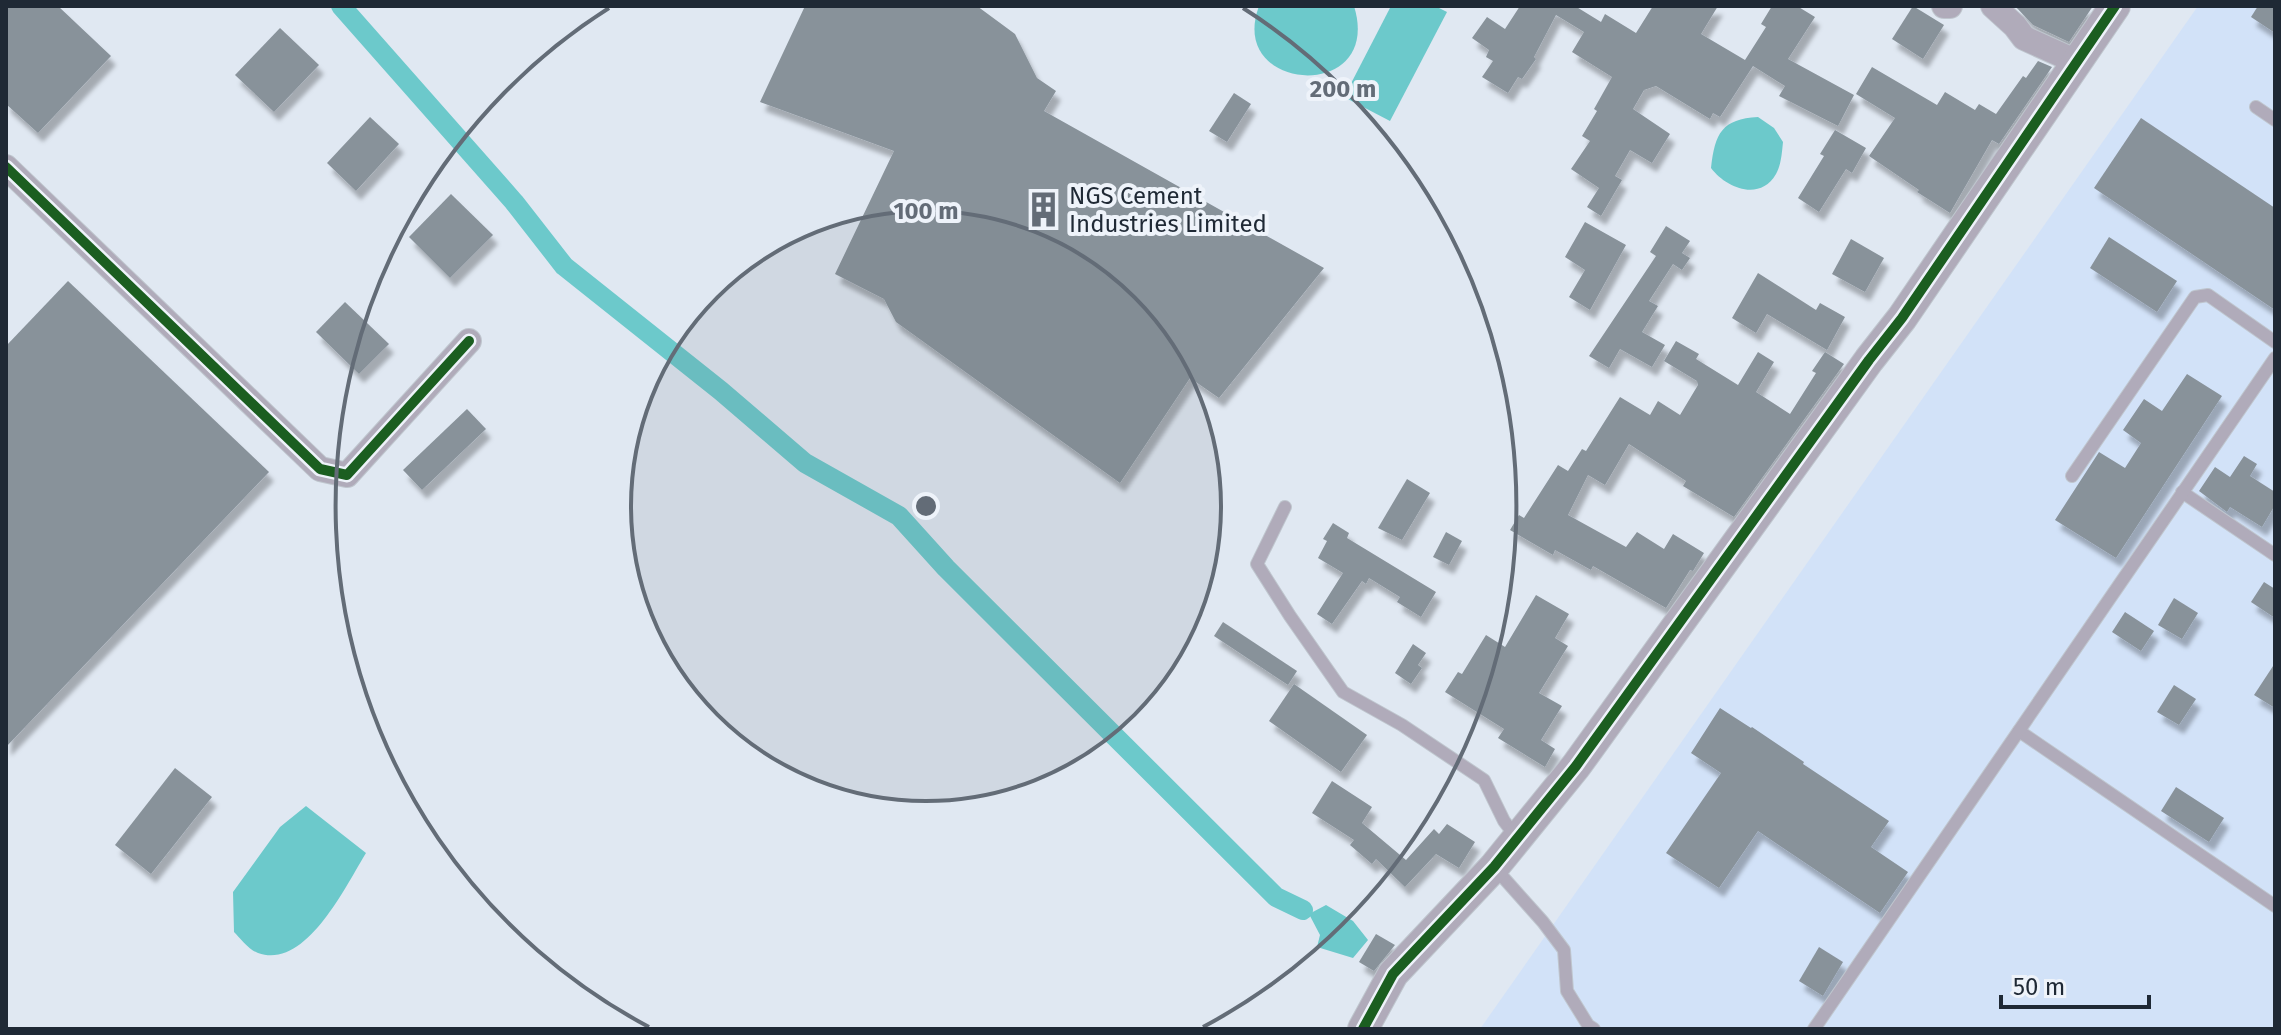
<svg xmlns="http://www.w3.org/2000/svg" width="2281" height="1035" font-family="'Fira Sans',sans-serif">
<defs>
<filter id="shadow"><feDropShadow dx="5" dy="9" stdDeviation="2" flood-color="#0004"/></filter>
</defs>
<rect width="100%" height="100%" fill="#e0e8f2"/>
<polygon fill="#d2e2f8" points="2198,6 2275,6 2275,1029 1480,1029"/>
<g fill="#6cc9cb">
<path d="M 1259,6 L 1354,6 C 1384,103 1226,94 1259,6 Z"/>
<polygon points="1391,6 1435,6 1447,12 1390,121 1344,97"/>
<path d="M 1758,117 L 1774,128 L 1783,142 C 1782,152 1781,166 1776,174 C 1760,202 1726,188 1711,168 C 1715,133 1722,119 1758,117 Z"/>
<path d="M 306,806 L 366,853 C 345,887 306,970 258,953 C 249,950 240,938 234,932 L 233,892 L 280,827 Z"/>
<polygon points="1326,905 1353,921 1368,940 1353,958 1317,947 1320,935 1309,914"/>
</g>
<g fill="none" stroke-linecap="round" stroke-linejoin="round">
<polyline stroke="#6cc9cb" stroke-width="20" points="341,6 514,202 564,266 721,391 805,463 899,516 946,568 1276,897 1303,910"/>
</g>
<g fill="#88929a" filter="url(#shadow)">
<polygon points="6,6 58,6 111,56 38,133 6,104"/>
<polygon points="805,6 977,6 1015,34 1037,78 1056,91 1044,111 1324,268 1219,398 1190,378 1120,483 896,322 884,299 835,274 894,151 760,102"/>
<polygon points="1520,6 1575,6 1601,22 1605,14 1636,33 1653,6 1718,6 1701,34 1745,60 1766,27 1761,24 1772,6 1797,6 1815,17 1788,59 1854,95 1838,126 1779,96 1785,86 1753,66 1720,117 1713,113 1710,119 1656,86 1644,90 1633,109 1670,134 1652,163 1630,150 1615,176 1622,180 1601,216 1587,207 1599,188 1571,169 1590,141 1582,136 1597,111 1594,109 1612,77 1572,52 1584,32 1556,15 1534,57 1536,59 1522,79 1518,77 1508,93 1482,77 1493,61 1486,57 1489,50 1472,38 1487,17 1505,29"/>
<polygon points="1913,6 1944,25 1923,59 1892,39"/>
<polygon points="2015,6 2093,6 2069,42 2033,25"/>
<polygon points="2258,6 2275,6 2275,33 2251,17"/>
<polygon points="280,28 319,65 274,112 235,75"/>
<polygon points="2038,61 2052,67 1999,144 1992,140 1950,213 1917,192 1919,190 1869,156 1895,118 1856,94 1872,67 1937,105 1945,92 1975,110 1979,104 1996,114 2023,76 2026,78"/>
<polygon points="1234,93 1251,104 1227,142 1209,131"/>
<polygon points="370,117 399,144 356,191 327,163"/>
<polygon points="2141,118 2275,208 2275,310 2094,188"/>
<polygon points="1835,130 1866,148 1852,173 1846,169 1819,212 1798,198 1824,156 1820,154"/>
<polygon points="451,194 493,235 450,278 409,237"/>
<polygon points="1585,222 1626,245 1590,310 1569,297 1585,270 1565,257"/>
<polygon points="1666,226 1690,241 1682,253 1690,258 1682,270 1673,264 1649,301 1658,306 1642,332 1665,345 1652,367 1620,349 1609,368 1589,356 1656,256 1650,252"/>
<polygon points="2109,237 2177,281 2157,312 2090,268"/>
<polygon points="1851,239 1884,258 1865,292 1832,274"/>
<polygon points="1758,273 1816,310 1820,303 1845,317 1827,350 1767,314 1756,333 1732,318"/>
<polygon points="68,281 269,472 6,747 6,346"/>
<polygon points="345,302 389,344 359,374 316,332"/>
<polygon points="1676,341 1699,354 1696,359 1738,385 1758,352 1774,362 1756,392 1790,414 1816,373 1812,371 1825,352 1844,364 1734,517 1683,486 1686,481 1629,444 1605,485 1588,475 1568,515 1626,547 1637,532 1664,549 1673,534 1704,553 1693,571 1690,570 1666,608 1593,566 1591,570 1555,550 1553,555 1510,530 1519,515 1524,518 1558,465 1568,471 1582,449 1586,451 1620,397 1650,415 1658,401 1680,415 1698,385 1697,381 1664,361"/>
<polygon points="2187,374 2222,396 2116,558 2055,520 2099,452 2125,468 2141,443 2123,430 2144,399 2162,411"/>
<polygon points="467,409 486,429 422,490 403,470"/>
<polygon points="2244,456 2257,464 2250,476 2275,492 2275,505 2262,527 2230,507 2227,512 2199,491 2215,467 2230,477"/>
<polygon points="1407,479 1430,493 1402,540 1378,528"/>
<polygon points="1333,523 1349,533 1347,538 1436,592 1421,617 1397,602 1400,597 1369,578 1366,584 1362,581 1332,624 1317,614 1343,573 1318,558 1327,541 1323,539"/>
<polygon points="1446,532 1462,541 1449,565 1433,557"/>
<polygon points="2264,582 2275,589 2275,618 2251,602"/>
<polygon points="1536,595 1569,614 1555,638 1568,646 1539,693 1562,706 1541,740 1555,749 1545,767 1498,738 1504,729 1445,692 1458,672 1462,674 1486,635 1505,647"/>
<polygon points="2174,598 2198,613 2182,639 2158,625"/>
<polygon points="2125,612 2154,631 2141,651 2112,632"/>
<polygon points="1223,622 1297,671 1288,685 1214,636"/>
<polygon points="1413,644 1426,653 1418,665 1422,668 1411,684 1395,673"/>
<polygon points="2275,663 2275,708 2254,695"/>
<polygon points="1294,684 1367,735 1341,772 1269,721"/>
<polygon points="2174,685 2196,699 2179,725 2157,712"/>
<polygon points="1720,708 1751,728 1752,727 1804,762 1803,764 1889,821 1871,847 1908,872 1880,913 1758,831 1719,888 1666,853 1721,773 1691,753"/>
<polygon points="175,768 212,797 151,874 115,845"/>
<polygon points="1332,781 1372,807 1362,823 1406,860 1434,829 1439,834 1447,824 1475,842 1459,868 1436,854 1405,887 1376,859 1372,864 1350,845 1354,840 1312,813"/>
<polygon points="2176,787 2224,818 2209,842 2161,811"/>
<polygon points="1376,934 1395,945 1374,971 1359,962"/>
<polygon points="1819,947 1843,962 1823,996 1799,981"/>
</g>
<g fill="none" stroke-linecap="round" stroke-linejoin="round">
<defs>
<g id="service">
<polyline points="2256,107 2275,120"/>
<polyline points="2072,476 2195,297 2208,295 2275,342"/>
<polyline points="2182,492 2275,555"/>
<polyline points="1285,507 1257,564 1290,616 1343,692 1402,725 1484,780 1504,821 1517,838"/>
<polyline points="2019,731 2275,906"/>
<polyline points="1494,867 1543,922 1564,950 1567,991 1588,1025 1594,1029"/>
<polyline points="1814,1029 2275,358"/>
</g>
<g id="minor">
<polyline points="1944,6 1950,6"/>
<polyline points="1993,6 2015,26 2024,38 2077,62"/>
<polyline points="6,167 320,469 347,475 469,341"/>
</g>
<polyline id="tertiary" points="1363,1029 1393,974 1494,867 1576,766 1869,360 1902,318 2115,6"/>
</defs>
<use href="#service" stroke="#bfc6ce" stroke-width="14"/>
<use href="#minor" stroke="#bfc6ce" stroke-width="26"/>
<use href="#tertiary" stroke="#bfc6ce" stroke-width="32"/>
<use href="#service" stroke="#b0abba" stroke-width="12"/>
<use href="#minor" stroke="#b0abba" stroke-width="24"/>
<use href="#tertiary" stroke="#b0abba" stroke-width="30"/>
<defs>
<g id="cycleway">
<polyline points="6,167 320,469 347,475 469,341"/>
<polyline points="1363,1029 1393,974 1494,867 1576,766 1869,360 1902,318 2115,6"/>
</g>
</defs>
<use href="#cycleway" stroke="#eef3fa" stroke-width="15"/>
<use href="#cycleway" stroke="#1b5e20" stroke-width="10"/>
</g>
<circle cx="926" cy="506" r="295" fill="#636c77" fill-opacity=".12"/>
<g fill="none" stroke="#636c77" stroke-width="4">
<circle cx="926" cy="506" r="295"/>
<path d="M649 1027A590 590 0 0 1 609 8M1243 8A590 590 0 0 1 1203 1027"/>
</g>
<defs>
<symbol id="building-bare" viewBox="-9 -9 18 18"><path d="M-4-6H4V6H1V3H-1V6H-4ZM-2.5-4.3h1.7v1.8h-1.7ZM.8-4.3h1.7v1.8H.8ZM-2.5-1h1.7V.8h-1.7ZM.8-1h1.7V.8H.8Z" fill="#636c77" stroke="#eef3fa" stroke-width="2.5" paint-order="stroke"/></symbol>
</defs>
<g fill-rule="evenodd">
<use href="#building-bare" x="1018" y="184" width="51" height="51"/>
</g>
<g text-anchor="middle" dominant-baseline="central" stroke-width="8" stroke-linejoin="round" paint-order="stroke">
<g font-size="24" fill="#1f2935" stroke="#eef3fa" text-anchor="start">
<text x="1069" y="196">NGS Cement<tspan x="1069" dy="28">Industries Limited</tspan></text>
</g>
</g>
<circle cx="926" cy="506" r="12" fill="#636c77" stroke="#eef3fa" stroke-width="4"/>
<g font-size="24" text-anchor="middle" font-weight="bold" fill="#636c77" stroke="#eef3fa" stroke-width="8" stroke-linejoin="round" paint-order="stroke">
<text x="1343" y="97">200 m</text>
<text x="926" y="219">100 m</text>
</g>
<rect width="2281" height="1035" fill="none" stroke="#1f2935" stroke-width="16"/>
<path d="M2001 995v12h148v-12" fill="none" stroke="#1f2935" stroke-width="4"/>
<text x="2013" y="995" font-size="24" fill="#1f2935" stroke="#eef3fa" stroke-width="6" paint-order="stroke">50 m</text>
</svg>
